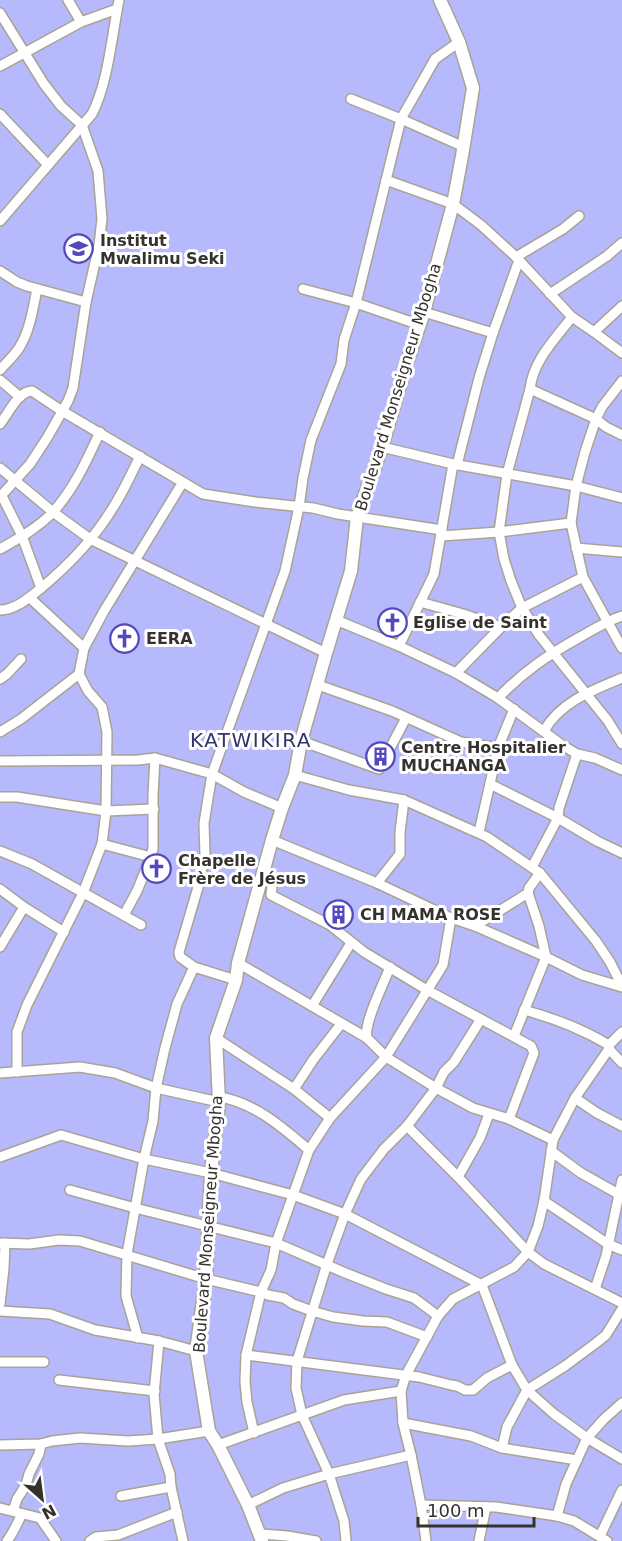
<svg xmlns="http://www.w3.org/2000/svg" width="622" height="1541" font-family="'DejaVu Sans',sans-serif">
<rect width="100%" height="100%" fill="#efe7d8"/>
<rect fill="#b6bafc" x="0" y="0" width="622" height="1541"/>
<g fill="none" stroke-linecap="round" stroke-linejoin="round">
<defs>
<g id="street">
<polyline points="68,0 81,22"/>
<polyline points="0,13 44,84 61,106 82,125 98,171 102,219 99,245 86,302 73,388 68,401 47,438 30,464 0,497"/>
<polyline points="0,66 81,22 117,9"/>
<polyline points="351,99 401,119 464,147"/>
<polyline points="0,114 48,165"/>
<polyline points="386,180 453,204 481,225 516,257 572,317 594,332 622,353"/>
<path d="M 0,221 L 92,114 C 108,83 112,35 119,0"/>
<polyline points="516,257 563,229 579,216"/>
<polyline points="0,271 17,282 27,286 86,302"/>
<polyline points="550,294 607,256 622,243"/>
<polyline points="424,312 493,333"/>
<path d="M 572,317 C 555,339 533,361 530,389 L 507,474 L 499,532 L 504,559 L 511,581 L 522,608 L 539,635 L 608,721 L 622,744"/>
<polyline points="420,325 356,303 401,119 435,59 459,42"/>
<polyline points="594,332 622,306"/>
<path d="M 0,370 C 6,363 14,356 19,348 C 30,331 33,308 37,289"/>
<polyline points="0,380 20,397"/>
<polyline points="622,381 602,407 596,419 585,452 576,486 571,523 583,577 622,648"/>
<polyline points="530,389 596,419 606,427 622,435"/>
<path d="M 0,424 C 9,413 17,392 32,391 L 62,411 L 203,494 L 255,502 L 313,508 L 338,514 L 442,530"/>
<polyline points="382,447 453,464 576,486 622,498"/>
<polyline points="457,465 479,378 493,333 519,260"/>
<polyline points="0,468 53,512 90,539 326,653"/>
<polyline points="2,496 22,536 41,588"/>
<polyline points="441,536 499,532 571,523"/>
<polyline points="576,548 622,552"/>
<path d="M 0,549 C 18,539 39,527 53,512 C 74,489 87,460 100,432"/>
<polyline points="30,598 84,648"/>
<polyline points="420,602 463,614 501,627"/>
<path d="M 0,610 C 15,610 29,598 40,589 C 69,565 95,538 114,506 C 124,490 132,473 140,456"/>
<polyline points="336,620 399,646 456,673 498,698 562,745 577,754 595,758 622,770"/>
<polyline points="399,646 434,574 453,464"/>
<polyline points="456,673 501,627 522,608 583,577"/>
<polyline points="0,679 7,674 21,659"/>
<polyline points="318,685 392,711 461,742 498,748"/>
<path d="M 498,698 C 524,671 548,655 580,637 C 594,629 607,621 622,616"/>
<path d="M 544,731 C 560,702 593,690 622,678"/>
<polyline points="0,732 21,719 79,674 84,648 104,611 183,482"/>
<polyline points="301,741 379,769 406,718"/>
<polyline points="0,761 138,760 155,758 212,774 244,792 282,808"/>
<polyline points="295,775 349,790 404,800 487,837 540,873 596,941 610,962 622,986"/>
<polyline points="490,784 558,818 597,841 622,853"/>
<polyline points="0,797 17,797 106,811 154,809"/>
<polyline points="479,832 498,748 514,709"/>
<polyline points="272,840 377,883 451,918 475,926 546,957 582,975 622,987"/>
<polyline points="102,844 151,857"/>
<polyline points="0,851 32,864 141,925"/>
<polyline points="532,867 558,818 559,808 577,754"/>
<polyline points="261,878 271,882 272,887 271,895 330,925 364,952 427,990 531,1046 534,1053 509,1119"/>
<polyline points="377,883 400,854 400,832 404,800"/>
<polyline points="0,889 24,907 64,932"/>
<polyline points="124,915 137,891 151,857 153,848 153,795 155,758"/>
<polyline points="475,926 528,893 529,888 540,873"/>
<polyline points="0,947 24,907"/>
<polyline points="238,963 367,1038 386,1057 436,1088 473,1108 509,1119 553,1140"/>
<polyline points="236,980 194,967 180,957 179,952 201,877 202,866 205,855 204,823 212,774 285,571 299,507 303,478 311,440 341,364 344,340 356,303 303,289"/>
<polyline points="312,1006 351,943"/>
<path d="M 524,1010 C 554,1018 582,1029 609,1045"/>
<polyline points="514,1036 546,957 539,926 528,893"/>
<polyline points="216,1038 294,1089 330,1118"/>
<path d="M 367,1038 C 363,1024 384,983 390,967"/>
<polyline points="609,1049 622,1063"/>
<polyline points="17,1072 17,1032 27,1005 83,893 102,844 106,811 107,732 102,707 88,691 79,674"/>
<polyline points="0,1073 80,1067 115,1073 156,1088 219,1102"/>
<polyline points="294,1089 313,1060 341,1024"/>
<path d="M 219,1097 C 254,1102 283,1128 309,1150"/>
<polyline points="575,1098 597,1113 622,1126"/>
<polyline points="407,1126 458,1177 528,1252 544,1264 622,1303"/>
<polyline points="551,1151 581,1173 622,1196"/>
<polyline points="0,1157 61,1135 144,1159 211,1173 293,1195 345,1214 482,1285 512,1365 527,1390 554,1414 587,1438 622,1459"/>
<polyline points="458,1177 480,1138 489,1114"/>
<polyline points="70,1190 135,1208 276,1243 343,1272 386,1289 414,1298 438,1316"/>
<polyline points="544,1201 608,1244 622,1250"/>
<polyline points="0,1243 29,1244 59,1240 80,1241 206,1279 261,1292 268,1295 284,1298 293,1304 312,1311 333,1317 363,1321 387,1322 427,1337"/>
<polyline points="595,1289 606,1256 622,1180"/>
<polyline points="0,1304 4,1268 5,1243"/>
<polyline points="0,1311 50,1314 95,1330 159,1341"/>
<polyline points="138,1338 126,1296 127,1254 144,1159 153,1121 156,1088 165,1048 177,1004 194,967"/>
<polyline points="246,1355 419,1377 451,1385 457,1386 465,1390 473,1390 487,1378 512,1365"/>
<polyline points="0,1362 44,1362"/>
<polyline points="59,1380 155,1391"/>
<polyline points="403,1423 471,1436 502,1448 577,1460"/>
<polyline points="254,1433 247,1402 245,1382 246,1355 261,1292 271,1270 276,1243 309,1150 330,1118 386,1057 443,965 451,918"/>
<polyline points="0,1445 41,1444 52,1441 80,1438 128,1441 158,1439 209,1431"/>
<polyline points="218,1445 344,1400 401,1391"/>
<polyline points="502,1448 507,1427 527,1390 565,1366 596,1343 606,1335 622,1309"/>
<polyline points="121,1496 171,1487"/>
<polyline points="248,1505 283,1488 329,1474 411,1455"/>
<polyline points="421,1505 496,1507 557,1516 574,1521 607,1541"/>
<polyline points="0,1508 40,1518 56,1541"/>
<polyline points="13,1511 17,1499 26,1485 29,1474 39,1454 41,1444"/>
<polyline points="557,1516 566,1484 587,1438 604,1419 622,1403"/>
<polyline points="261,1534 287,1536 316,1541"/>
<polyline points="600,1536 622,1490"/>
<path d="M 7,1541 C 14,1532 17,1523 22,1514"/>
<polyline points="90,1541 96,1537 118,1535 177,1512"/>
<polyline points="183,1541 171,1487 170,1474 158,1439 154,1394 159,1341 196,1351"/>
<polyline points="346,1541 344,1521 329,1474 302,1415 296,1388 297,1361 327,1264 345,1214 361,1179 384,1149 407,1126 436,1088 444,1072 454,1062 481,1019"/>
<polyline points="426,1541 421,1505 411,1455 403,1423 401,1391 406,1375 438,1316 453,1299 514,1267 528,1252 538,1226 544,1201 553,1140 575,1098 609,1049 609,1045 622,1032"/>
<polyline points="479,1541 486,1507"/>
</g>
<polyline id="secondary" points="262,1541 248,1505 218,1445 209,1431 196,1351 206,1279 211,1173 219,1102 216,1038 236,980 238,963 272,840 282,808 295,775 301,741 326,653 351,571 357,517 382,447 406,365 424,312 453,204 462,156 473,88 459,42 440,0"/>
</defs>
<use href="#street" stroke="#aaa395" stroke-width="12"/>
<use href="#secondary" stroke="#aaa395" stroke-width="15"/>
<use href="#street" stroke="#fff" stroke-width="9"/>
<use href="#secondary" stroke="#fff" stroke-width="12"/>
</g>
<defs>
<symbol id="school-ring" viewBox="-11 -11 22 22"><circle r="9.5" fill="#fff" stroke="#5348bf" stroke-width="1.5"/><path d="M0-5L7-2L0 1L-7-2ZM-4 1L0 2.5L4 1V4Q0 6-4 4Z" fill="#5348bf"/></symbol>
<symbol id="church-ring" viewBox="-11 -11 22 22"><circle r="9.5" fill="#fff" stroke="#5348bf" stroke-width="1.5"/><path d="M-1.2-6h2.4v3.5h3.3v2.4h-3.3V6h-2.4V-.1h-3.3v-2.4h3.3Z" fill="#5348bf"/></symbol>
<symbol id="building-ring" viewBox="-11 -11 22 22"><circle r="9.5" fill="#fff" stroke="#5348bf" stroke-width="1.5"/><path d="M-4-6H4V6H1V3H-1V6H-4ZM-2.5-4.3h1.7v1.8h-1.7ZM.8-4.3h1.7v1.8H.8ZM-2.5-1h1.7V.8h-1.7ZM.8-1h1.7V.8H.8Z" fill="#5348bf"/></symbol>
</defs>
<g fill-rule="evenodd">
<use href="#school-ring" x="62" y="232" width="33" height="33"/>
<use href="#church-ring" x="376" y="606" width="33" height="33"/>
<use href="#church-ring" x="108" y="622" width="33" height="33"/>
<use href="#building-ring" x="364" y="740" width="33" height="33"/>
<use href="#church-ring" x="140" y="852" width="33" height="33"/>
<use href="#building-ring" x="322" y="898" width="33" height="33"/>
</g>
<g text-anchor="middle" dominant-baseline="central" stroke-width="6" stroke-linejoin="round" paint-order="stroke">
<g font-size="16" font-weight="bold" fill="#35322d" stroke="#fff" text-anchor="start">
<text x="100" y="240">Institut<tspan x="100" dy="18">Mwalimu Seki</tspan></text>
<text x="413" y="622">Eglise de Saint</text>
<text x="146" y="638">EERA</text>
<text x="401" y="747">Centre Hospitalier<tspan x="401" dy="18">MUCHANGA</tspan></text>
<text x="178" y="860">Chapelle<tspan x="178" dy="18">Frère de Jésus</tspan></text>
<text x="360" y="914">CH MAMA ROSE</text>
</g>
<g font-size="16" fill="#35322d" stroke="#fff">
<text transform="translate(398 387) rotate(-73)">Boulevard Monseigneur Mbogha</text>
<text transform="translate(208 1224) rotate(-86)">Boulevard Monseigneur Mbogha</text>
</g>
<g font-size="20" letter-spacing="1.5" fill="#35336e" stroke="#fff">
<text x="251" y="740">KATWIKIRA</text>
</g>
</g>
<g transform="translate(42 1499) rotate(152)" stroke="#ffffff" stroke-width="4.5" paint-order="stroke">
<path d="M0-4.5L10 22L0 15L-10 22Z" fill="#35322d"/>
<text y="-9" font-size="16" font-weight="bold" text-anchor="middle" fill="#35322d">N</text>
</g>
<path d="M418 1517v9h116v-9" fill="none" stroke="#35322d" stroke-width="3"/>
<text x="427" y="1517" font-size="18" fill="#35322d" stroke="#ffffff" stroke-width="4.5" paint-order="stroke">100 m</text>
</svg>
